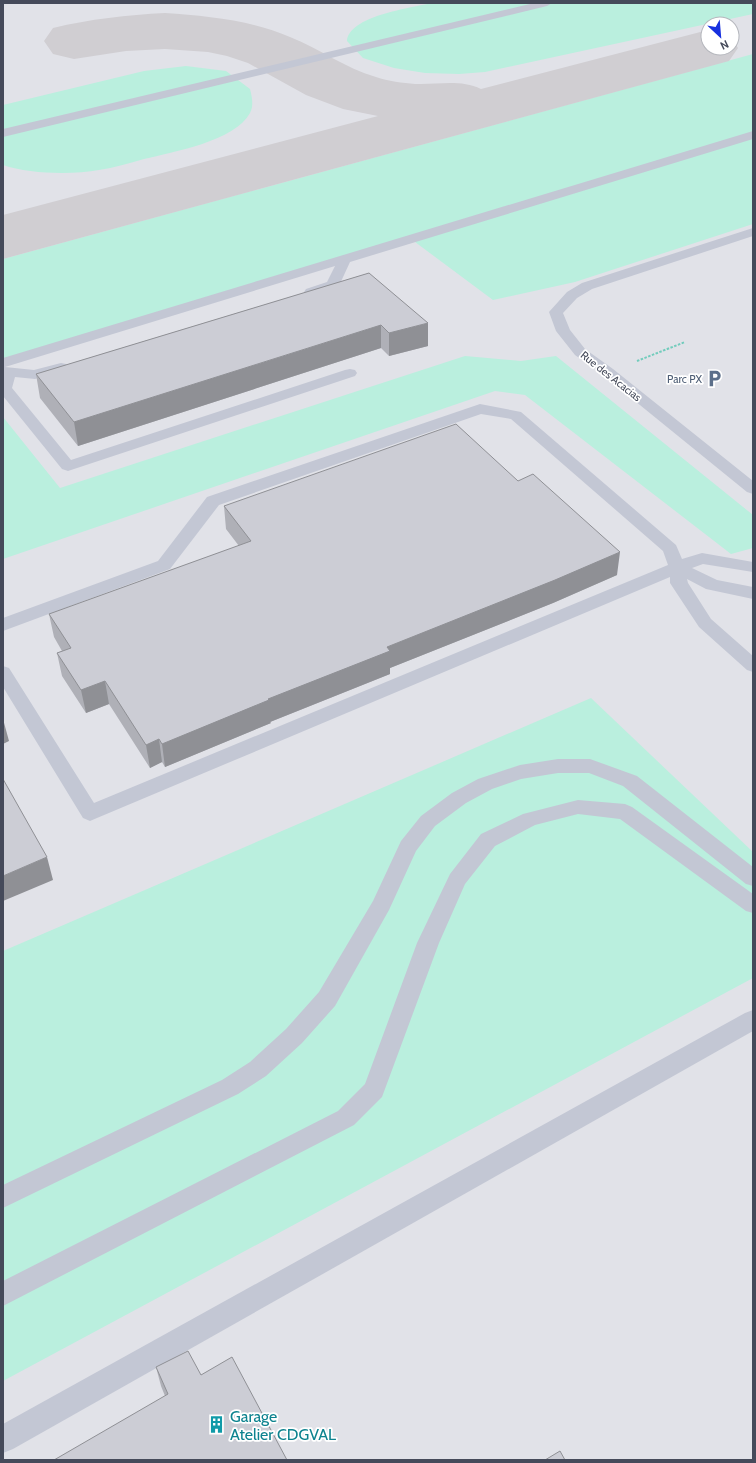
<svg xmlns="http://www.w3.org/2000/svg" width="756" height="1463" font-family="Cabin,sans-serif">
<rect width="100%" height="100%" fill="#f0eeed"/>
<path fill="#e1e2e8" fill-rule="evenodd" d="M 3,3 L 753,3 L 753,1460 L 3,1460 ZM 708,24 L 732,24 L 732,48 L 708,48 Z"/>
<g fill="#baefde">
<path d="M 432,3 L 753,3 L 753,14 L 485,72 L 459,74 L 425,73 L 394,68 L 363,58 L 347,41 C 349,16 410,8 432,3 Z"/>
<polygon points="753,54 753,224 575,282 493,300 411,239 3,363 3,259"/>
<path d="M 186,66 L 226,71 L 250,89 C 252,97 254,106 250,113 C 235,141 173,152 144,159 C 129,163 114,168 99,170 C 72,175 29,174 3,165 L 3,105 L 144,71 Z"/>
<polygon points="465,356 521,361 556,356 753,515 753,548 731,554 525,395 495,391 3,559 3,417 60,488"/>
<polygon points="591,698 753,852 753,978 3,1381 3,951"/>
</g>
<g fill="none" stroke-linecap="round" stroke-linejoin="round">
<path fill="#d0ced2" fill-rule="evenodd" d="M 165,13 C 207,16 251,20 290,37 C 320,49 345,68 376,77 C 388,81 403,83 415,84 C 437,85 460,79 481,89 L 708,30 L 708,48 L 732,48 L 732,39 L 738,48 L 729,61 L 3,259 L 3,215 L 378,116 L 343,109 L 306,95 L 248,63 L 227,56 L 208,52 L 165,49 L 126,51 L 74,59 L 53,54 L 44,41 L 53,28 C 90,19 127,15 165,13 Z"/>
<polyline stroke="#72ccbc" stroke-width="2" stroke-dasharray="2.5 1.5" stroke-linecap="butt" points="637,361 685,342"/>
<g fill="#c3c7d4" fill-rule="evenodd">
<polygon points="534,3 552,3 547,6 3,137 3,129"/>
<path d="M 753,131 L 753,139 L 350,262 L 338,288 C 328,291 316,297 306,295 L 304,292 L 306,289 L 327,282 L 335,266 L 5,367 L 34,370 L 61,363 L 66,364 L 68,367 L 66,370 L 35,379 L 15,377 L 12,388 L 71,460 L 345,370 L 350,369 L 355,370 L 357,373 L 355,376 L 68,471 L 62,469 L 3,396 L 3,358 Z"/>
<polygon points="753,228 753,236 592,289 577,298 563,313 570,330 585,349 613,369 753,481 753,494 747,492 603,375 575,355 556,331 549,312 567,292 582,283"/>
<polygon points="480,404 521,412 676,545 682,559 702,553 753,562 753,572 703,564 692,568 717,580 753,587 753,599 706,589 687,579 688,583 711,619 753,656 753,672 747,670 699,627 670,583 670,577 97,818 90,821 83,818 3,687 3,666 9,668 94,803 668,565 663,551 511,419 481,414 219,505 170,569 3,631 3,618 158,561 207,497"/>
<polygon points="558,759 590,759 637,776 753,867 753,886 746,884 623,786 589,773 558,773 521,779 492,789 466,803 435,826 416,851 389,910 335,1006 302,1043 266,1076 238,1094 3,1208 3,1185 222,1080 250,1062 286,1029 319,992 373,901 401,841 421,816 452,793 478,779 520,765"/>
<polygon points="578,800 625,804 632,807 753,894 753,913 746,911 620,819 578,814 535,825 495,846 465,884 439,943 382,1097 354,1125 3,1306 3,1281 338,1111 365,1084 417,943 450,874 481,834 523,814"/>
<polygon points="753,1010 753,1031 13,1449 3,1453 3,1424 745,1013"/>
</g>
</g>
<g fill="#afb0b7">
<polygon points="369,273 428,346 389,356 381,348 78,446 40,398 36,374"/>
<polygon points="224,506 617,575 553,603 390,668 390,674 270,722 271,723 165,767 162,762 150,768 109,704 86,713 62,676 57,653 62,651 54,637 49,614 239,546 226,529"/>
<polygon points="156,1367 201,1375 165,1396 161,1386"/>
</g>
<g fill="#8f9095">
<polygon points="428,323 428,346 389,356 389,333"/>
<polygon points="381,325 381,348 78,446 74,422"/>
<polygon points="620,552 617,575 553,603 390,668 390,674 270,722 271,723 165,767 162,744 268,699 387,647"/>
<polygon points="105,681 109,704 86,713 81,690"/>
<polygon points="3,719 9,741 3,744"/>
<polygon points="159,739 162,762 150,768 146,745"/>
<polygon points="47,857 53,880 3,901 3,876"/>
</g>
<g fill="#cccdd5" stroke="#8f9095">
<polygon points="369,273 428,323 389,333 381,325 74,422 36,374"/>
<polygon points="456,424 518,481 533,474 620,552 555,580 387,647 390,651 268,699 269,700 162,744 159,739 146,745 105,681 81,690 57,653 71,648 49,614 251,541 224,506"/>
<polygon points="3,779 47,857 3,876"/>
<polygon points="188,1351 201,1375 232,1357 287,1460 54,1460 168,1394 156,1367"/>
<polygon points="560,1451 565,1460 545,1460"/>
</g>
<defs>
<symbol id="parking-bare" viewBox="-9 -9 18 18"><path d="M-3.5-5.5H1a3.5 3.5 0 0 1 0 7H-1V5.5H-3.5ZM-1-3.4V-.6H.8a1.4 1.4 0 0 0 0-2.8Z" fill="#5c6f8a" stroke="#fff" stroke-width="2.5" paint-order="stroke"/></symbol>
<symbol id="building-bare" viewBox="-9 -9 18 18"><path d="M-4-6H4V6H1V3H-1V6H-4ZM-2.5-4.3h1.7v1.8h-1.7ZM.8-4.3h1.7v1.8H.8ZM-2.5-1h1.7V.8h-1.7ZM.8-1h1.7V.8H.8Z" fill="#0f9aa8" stroke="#fff" stroke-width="2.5" paint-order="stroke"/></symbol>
</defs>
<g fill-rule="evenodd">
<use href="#parking-bare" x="702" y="366" width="25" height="25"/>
<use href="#building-bare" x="204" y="1412" width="25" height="25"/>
</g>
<g text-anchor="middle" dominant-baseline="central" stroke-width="3.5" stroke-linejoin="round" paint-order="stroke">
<g font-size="11" fill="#454a5a" stroke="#fff">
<text transform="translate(611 376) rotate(38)">Rue des Acacias</text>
</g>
<g font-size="11" fill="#4e5e75" stroke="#fff" text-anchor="end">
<text x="702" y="379">Parc PX</text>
</g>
<g font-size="16" fill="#0d838f" stroke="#fff" text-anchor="start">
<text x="230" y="1416">Garage<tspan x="230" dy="18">Atelier CDGVAL</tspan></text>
</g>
</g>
<rect width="756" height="1463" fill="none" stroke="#454a5a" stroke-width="8"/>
<g transform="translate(720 36) rotate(154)"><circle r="19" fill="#ffffff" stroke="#b5b7bd"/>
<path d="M0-3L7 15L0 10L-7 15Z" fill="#1831df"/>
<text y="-6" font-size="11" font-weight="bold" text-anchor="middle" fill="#454a5a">N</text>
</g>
</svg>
